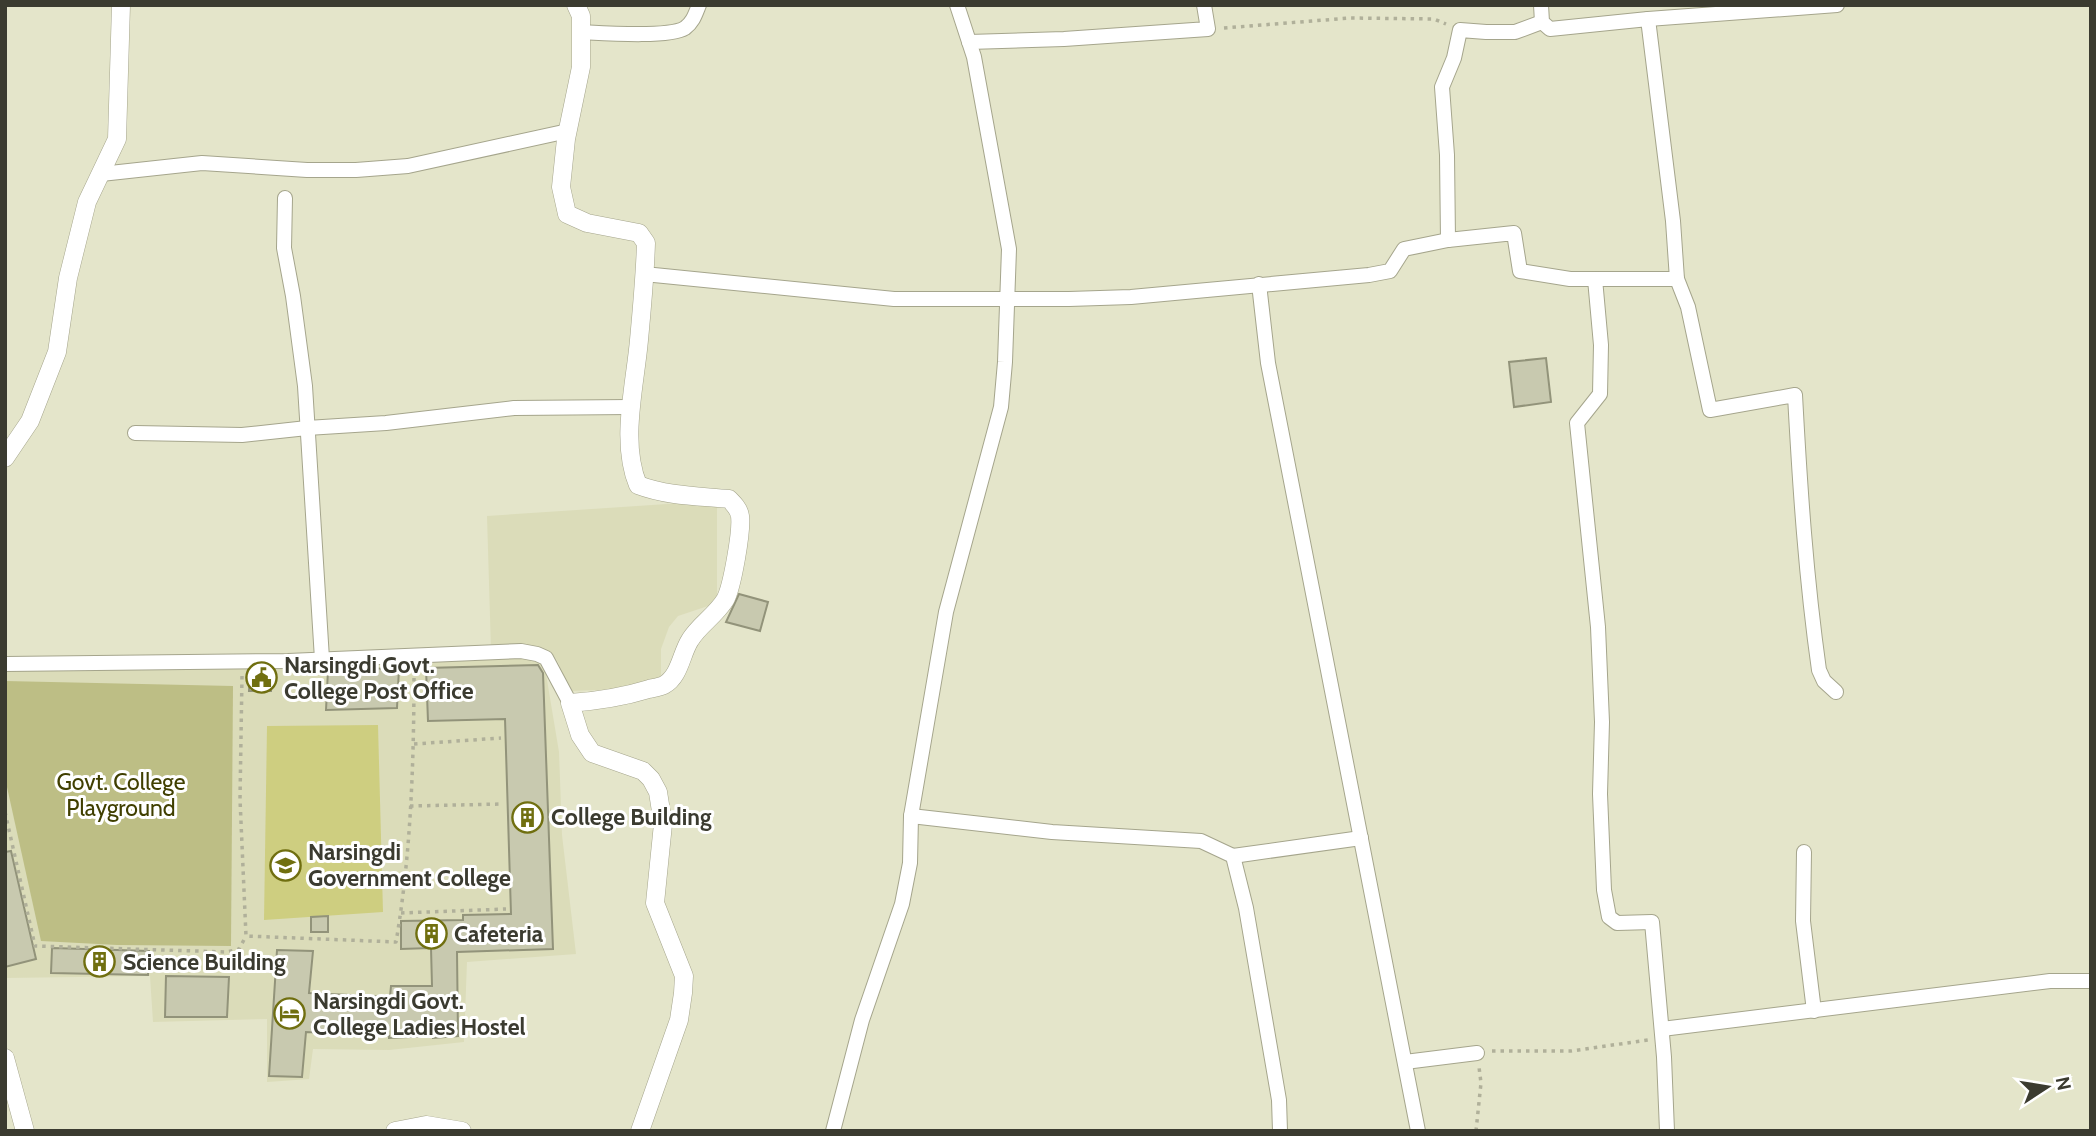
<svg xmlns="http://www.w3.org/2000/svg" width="2096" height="1136" font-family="Cabin,sans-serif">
<rect width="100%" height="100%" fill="#e4e5ca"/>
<g fill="#dbdcb9">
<polygon points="712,501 717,502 717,603 678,616 669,627 661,649 661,684 623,689 570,691 562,675 559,664 554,656 548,650 491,650 487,516"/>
<polygon points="507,656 544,662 559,752 562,835 576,954 467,962 464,1042 389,1050 313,1049 309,1079 267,1082 267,1019 153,1022 150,976 5,978 5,666"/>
</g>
<polygon fill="#bdbe85" points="5,681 233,686 231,946 117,945 41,941 5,778"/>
<polygon fill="#cece80" points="378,725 383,912 264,920 267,726"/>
<g fill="#c8c9af" stroke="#92937a" stroke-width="2">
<polygon points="1546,358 1551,402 1514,407 1509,362"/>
<polygon points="739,594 768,602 760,631 726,622"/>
<polygon points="538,665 543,673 553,949 457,952 458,1036 433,1038 433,1036 389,1038 389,1036 306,1032 302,1077 269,1076 277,950 313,951 309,993 390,997 391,986 432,986 431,948 401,949 401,921 463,920 463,915 511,914 505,719 428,721 426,668"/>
<polygon points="399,668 397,708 326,710 328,670"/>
<polygon points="250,671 272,671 271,691 249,691"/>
<polygon points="11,851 36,959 5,967 5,852"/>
<polygon points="328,916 328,932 311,932 311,917"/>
<polygon points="52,948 149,951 148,975 51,973"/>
<polygon points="166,976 229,977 227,1017 165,1017"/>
</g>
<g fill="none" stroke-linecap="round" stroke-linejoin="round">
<defs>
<g id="minor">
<path d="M 1541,5 L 1542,22 L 1550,29 L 1648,19 L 1673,221 L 1677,279 L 1688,307 L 1710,410 L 1795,395 C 1800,488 1806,578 1819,670 L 1824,681 L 1836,692"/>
<polyline points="1648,19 1837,5"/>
<path d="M 581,32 C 602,33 669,38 685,28 C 693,22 695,15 699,5"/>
<polyline points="969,42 1064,39 1208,29 1204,5"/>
<polyline points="101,174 202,163 307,170 356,170 408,166 568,131"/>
<polyline points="285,198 284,248 293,296 305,386 322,659"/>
<polyline points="1448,240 1447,155 1442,87 1454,58 1460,30 1486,32 1515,32 1542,22"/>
<polyline points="644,274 894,299 1069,299 1131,297 1369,275 1390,271 1404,249 1448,240 1514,233 1520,271 1570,279 1677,279"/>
<polyline points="1595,279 1601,345 1600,394 1577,423 1598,627 1602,722 1600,794 1604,890 1609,917 1617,923 1652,922 1664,1057 1667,1131"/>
<polyline points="1259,284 1268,363 1418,1131"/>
<polyline points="135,433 242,435 307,428 386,423 514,408 630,407"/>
<polyline points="5,664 288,661 521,651 537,654 546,658 570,703"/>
<polyline points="911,816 1052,832 1201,841 1233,856 1246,908 1279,1100 1280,1131"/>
<polyline points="1804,852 1803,921 1814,1011"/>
<polyline points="1233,856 1361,838"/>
<polyline points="1662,1029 2050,981 2091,981"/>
<polyline points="1405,1062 1477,1053"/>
<polyline points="833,1131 862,1020 902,904 910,863 911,816 946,612 1001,407 1005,362 1009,249 974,57 957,5"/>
</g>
<g id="tertiary">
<path d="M 576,5 L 581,16 L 581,67 L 566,139 L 561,187 L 567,214 L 587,223 L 639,233 L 646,243 C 645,275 642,308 639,340 C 635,386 620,442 638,485 C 667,496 698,496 729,499 C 734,504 739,509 740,516 C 742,531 732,588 725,600 C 715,616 699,625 690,640 C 681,654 680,676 664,685 C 660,687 653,688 649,689 C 623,697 597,701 570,703 L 580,735 L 592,753 L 643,771 L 651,779 L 658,792 L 663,824 L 655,903 L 684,976 L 683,993 L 679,1020 L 640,1131"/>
<polyline points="5,458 30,421 57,352 68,278 87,202 117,139 121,5"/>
<polyline points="5,1058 25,1131"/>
<polyline points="395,1131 426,1125 462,1131"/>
</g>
</defs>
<use href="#minor" stroke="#a5a58c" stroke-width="16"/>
<use href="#tertiary" stroke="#a5a58c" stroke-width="19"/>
<g stroke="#b0b09a" stroke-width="3.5" stroke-dasharray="3.5 5" stroke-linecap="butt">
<polyline points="1224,28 1350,18 1434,19 1446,24"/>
<path d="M 242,676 L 240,799 L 246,936 L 396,942 C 411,855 414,759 414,671"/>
<polyline points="414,744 501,738"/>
<polyline points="410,806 502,804"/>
<polyline points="5,812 35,946 227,952 239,949 246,936"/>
<polyline points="401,913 506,909"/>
<polyline points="1492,1051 1571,1051 1648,1040"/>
<polyline points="1476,1131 1481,1083 1479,1067"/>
</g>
<use href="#minor" stroke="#fff" stroke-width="14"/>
<use href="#tertiary" stroke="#fff" stroke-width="18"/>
</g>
<defs>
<symbol id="civic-ring" viewBox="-11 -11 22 22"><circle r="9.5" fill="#fff" stroke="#706f10" stroke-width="1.5"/><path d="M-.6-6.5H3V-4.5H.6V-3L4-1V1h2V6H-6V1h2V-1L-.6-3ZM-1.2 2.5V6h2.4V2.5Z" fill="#706f10"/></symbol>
<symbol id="building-ring" viewBox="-11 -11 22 22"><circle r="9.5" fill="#fff" stroke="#706f10" stroke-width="1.5"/><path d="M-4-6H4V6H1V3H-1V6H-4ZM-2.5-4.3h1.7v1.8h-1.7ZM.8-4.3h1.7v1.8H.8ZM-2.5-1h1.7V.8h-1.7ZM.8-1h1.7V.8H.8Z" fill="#706f10"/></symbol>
<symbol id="university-ring" viewBox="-11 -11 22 22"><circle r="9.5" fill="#fff" stroke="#706f10" stroke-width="1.5"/><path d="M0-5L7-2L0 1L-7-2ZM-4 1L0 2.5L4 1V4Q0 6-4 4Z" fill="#706f10"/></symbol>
<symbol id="hotel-ring" viewBox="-11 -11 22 22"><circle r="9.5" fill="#fff" stroke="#706f10" stroke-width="1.5"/><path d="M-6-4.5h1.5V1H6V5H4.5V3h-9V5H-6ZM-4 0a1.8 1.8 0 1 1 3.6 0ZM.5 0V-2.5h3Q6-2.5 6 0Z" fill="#706f10"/></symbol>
</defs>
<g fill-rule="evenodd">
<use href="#civic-ring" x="244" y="660" width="35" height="35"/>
<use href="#building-ring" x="510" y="800" width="35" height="35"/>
<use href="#university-ring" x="268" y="848" width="35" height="35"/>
<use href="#building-ring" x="414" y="916" width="35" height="35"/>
<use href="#building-ring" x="82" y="944" width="35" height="35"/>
<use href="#hotel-ring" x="272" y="996" width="35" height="35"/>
</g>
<g text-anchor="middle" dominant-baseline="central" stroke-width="6" stroke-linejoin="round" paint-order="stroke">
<g font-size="23" font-weight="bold" fill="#3b3b30" stroke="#fff" text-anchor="start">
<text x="284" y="665">Narsingdi Govt.<tspan x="284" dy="26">College Post Office</tspan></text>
<text x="551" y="817">College Building</text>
<text x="308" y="852">Narsingdi<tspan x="308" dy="26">Government College</tspan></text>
<text x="454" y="934">Cafeteria</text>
<text x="123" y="962">Science Building</text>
<text x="313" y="1001">Narsingdi Govt.<tspan x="313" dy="26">College Ladies Hostel</tspan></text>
</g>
<g font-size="23" fill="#403f00" stroke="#fff">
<text x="121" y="782">Govt. College<tspan x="121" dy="26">Playground</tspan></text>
</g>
</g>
<rect width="2096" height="1136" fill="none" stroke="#3b3b30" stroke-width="14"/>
<g transform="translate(2047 1087) rotate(78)" stroke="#ffffff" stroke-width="5" paint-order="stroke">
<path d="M0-5L12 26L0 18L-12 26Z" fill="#3b3b30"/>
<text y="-10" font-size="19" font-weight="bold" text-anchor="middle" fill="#3b3b30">N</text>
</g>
</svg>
